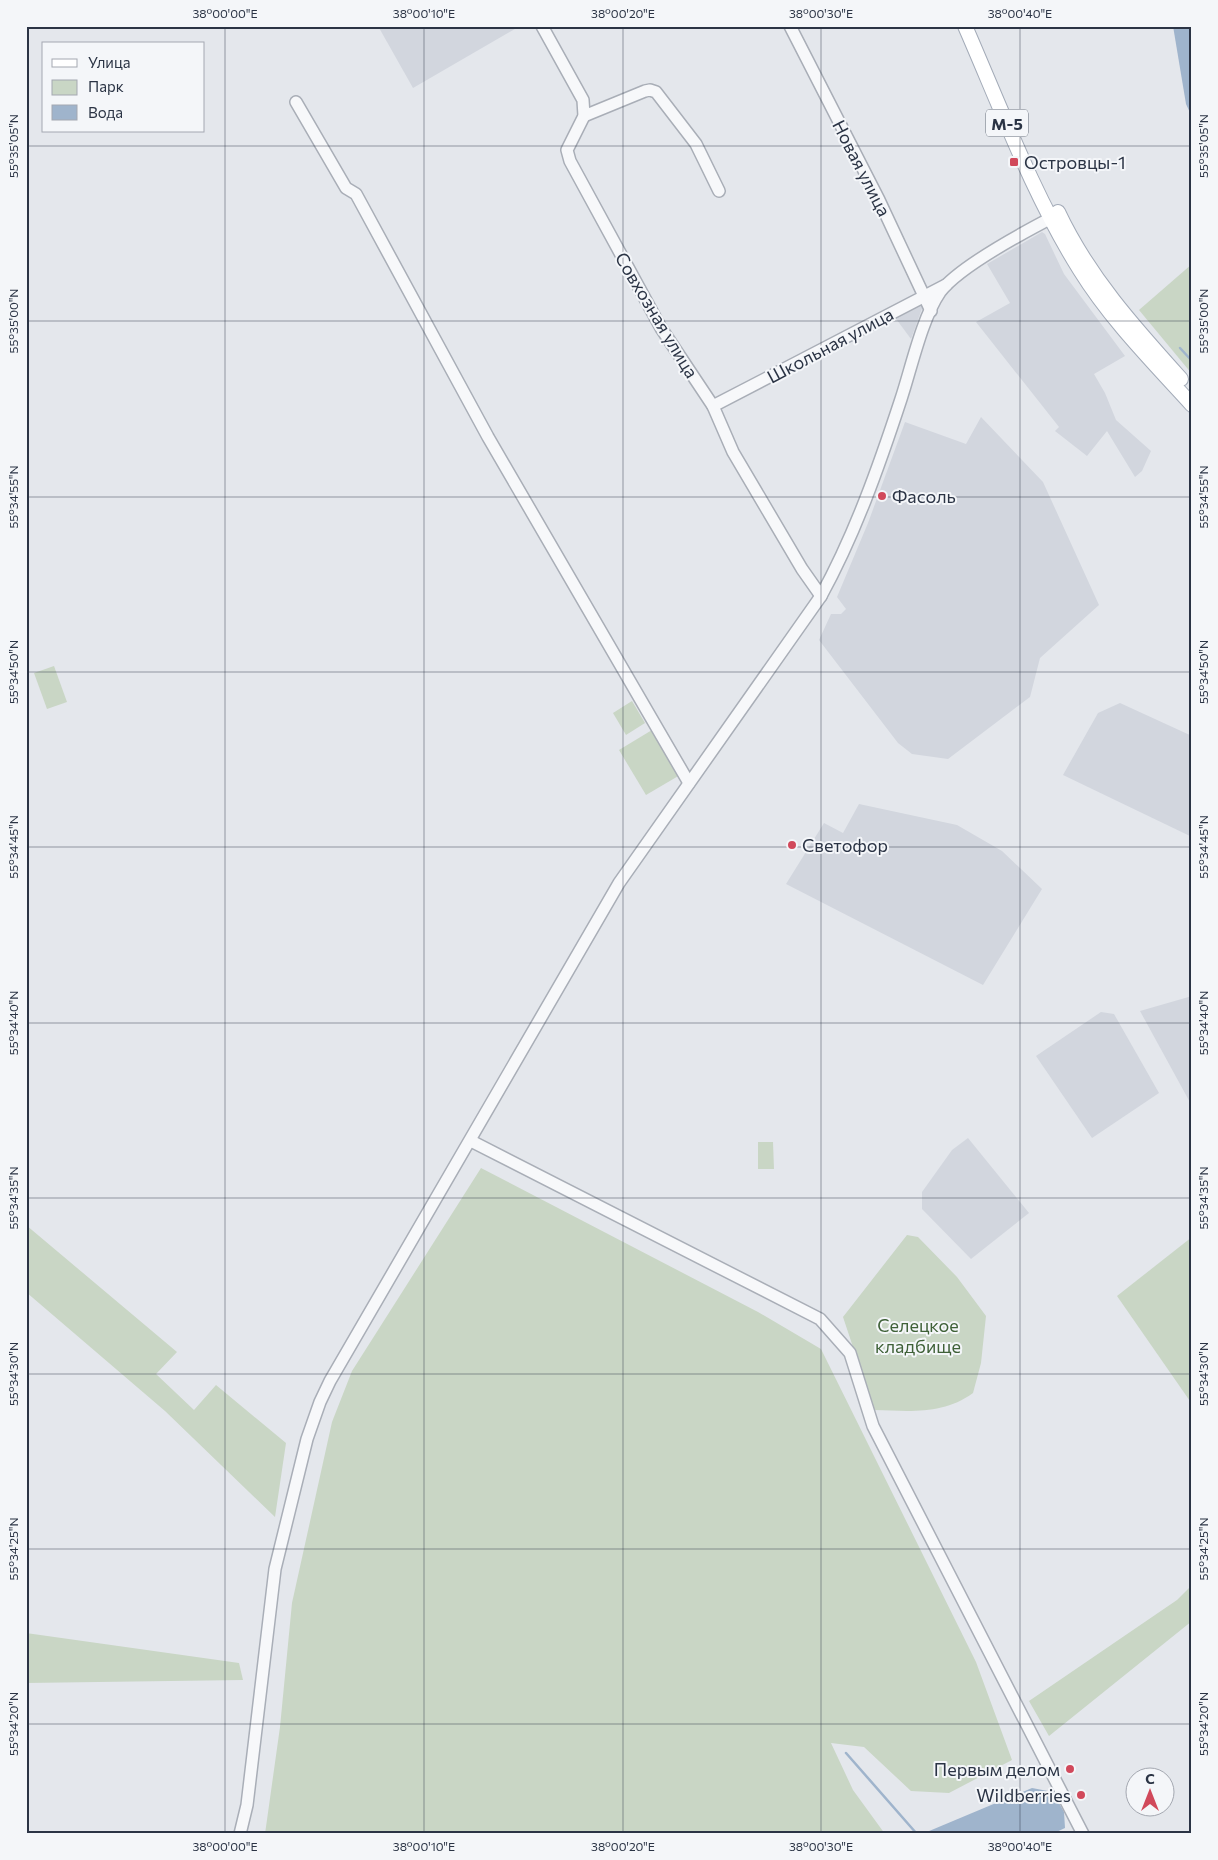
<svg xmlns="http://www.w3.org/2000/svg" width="1218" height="1860" font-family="Commissioner,sans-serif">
<rect width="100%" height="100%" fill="#e4e7ec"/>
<g fill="#d2d6de">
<polygon points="378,26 520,26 413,88"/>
<polygon points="1042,232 1045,234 1064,274 1125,356 1094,374 1105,393 1116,420 1151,451 1142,471 1135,477 1107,431 1087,456 1055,431 1059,427 976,322 1010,303 987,264"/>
<polygon points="924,303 911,339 894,316"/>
<polygon points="981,417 1043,482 1099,605 1040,658 1030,697 948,759 912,754 898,743 819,640 831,614 841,614 846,609 837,597 868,523 905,422 966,444"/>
<polygon points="1120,703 1192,736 1192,837 1063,775 1098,713"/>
<polygon points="859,804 957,825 1002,851 1042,889 983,985 786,884 824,823 843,833"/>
<polygon points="1192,996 1192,1106 1140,1011"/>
<polygon points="1101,1012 1114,1014 1159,1093 1092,1138 1036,1056"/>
<polygon points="968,1138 1029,1213 971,1259 922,1209 922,1192 952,1150"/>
</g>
<g fill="#c9d6c5">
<polygon points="1192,264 1192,374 1139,310"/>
<polygon points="54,666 67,702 47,709 34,673"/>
<polygon points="632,701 645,723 626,735 613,713"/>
<polygon points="652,730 680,775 646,795 619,750"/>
<polygon points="758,1142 773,1142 774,1169 758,1169"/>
<polygon points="481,1168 758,1312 821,1349 976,1662 1012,1760 949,1793 911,1791 864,1747 831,1743 853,1790 885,1834 265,1834 280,1727 292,1603 332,1422 352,1371"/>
<polygon points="26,1225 177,1352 156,1374 194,1410 216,1385 286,1443 275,1517 165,1411 26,1292"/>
<path d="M 907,1235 L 918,1237 L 957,1277 L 986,1316 L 981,1363 L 973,1393 C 943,1415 910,1411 874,1410 L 843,1317 Z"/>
<polygon points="1192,1237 1192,1404 1117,1296"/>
<polygon points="1192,1585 1192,1621 1049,1736 1029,1701 1177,1600"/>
<polygon points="26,1633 239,1663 243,1680 26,1683"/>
</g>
<g fill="#9fb4cc">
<polygon points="1173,26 1192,26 1192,117 1186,104"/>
<polygon points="1032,1788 1053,1792 1064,1812 1065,1828 1052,1834 922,1834"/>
</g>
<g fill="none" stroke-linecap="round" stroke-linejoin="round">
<g stroke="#9fb4cc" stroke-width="2.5">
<polyline points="1180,348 1192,361"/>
<polyline points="846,1753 917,1834"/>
</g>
<defs>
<g id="minor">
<polyline points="542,26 583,100 584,116 567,150 570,161 661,328 713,406 733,452 802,569 821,596"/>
<polyline points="790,26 879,200 931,311"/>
<polyline points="296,102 346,188 356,194 488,437 689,783"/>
<polyline points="584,116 645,91 650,90 656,92 696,144 719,191"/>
<polyline points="713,406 946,285"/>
<polyline points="471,1141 820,1319 850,1353 873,1426 1083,1834"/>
<path d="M 240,1834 L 247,1805 L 275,1569 L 307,1439 L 320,1402 L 330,1381 L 619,883 L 821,596 C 855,534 879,466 901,399 C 911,369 922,318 940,292 C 959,267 1028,230 1057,215"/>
</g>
<g id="major">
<path d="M 965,26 C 1000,106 1034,197 1080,270 C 1111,320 1153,362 1192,405"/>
<path d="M 1058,212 C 1088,276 1134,327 1181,379"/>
</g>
</defs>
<use href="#minor" stroke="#a9aeb7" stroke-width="14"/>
<use href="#major" stroke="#a3abb8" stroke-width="16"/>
<use href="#minor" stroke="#f7f8fa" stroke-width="11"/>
<use href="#major" stroke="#fff" stroke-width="14"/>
</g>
<path fill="none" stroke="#2b3445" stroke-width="1" stroke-opacity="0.45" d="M 26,26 L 26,1834M 225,26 L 225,1834M 424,26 L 424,1834M 623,26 L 623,1834M 821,26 L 821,1834M 1020,26 L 1020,1834M 26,146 L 1192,146M 26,321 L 1192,321M 26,497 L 1192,497M 26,672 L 1192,672M 26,847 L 1192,847M 26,1023 L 1192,1023M 26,1198 L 1192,1198M 26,1374 L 1192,1374M 26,1549 L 1192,1549M 26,1724 L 1192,1724"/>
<g fill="#d1495b" stroke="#f4f6f9" stroke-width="2">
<rect x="1009" y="157" width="10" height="10" rx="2.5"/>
<circle cx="882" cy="496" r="5"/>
<circle cx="792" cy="845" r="5"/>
<circle cx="1070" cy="1769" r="5"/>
<circle cx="1081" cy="1795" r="5"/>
</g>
<g text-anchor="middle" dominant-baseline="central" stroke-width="4" stroke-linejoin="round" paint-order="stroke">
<rect fill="#f4f6f9" stroke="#676e7b" stroke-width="1" x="986" y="109.5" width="42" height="27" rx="4"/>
<g font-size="16" font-weight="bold" fill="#2b3445">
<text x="1007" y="123">М-5</text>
</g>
<g font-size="18" fill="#2b3445" stroke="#f4f6f9" text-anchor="start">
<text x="1024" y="162">Островцы-1</text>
<text x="892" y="496">Фасоль</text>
<text x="802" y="845">Светофор</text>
<text x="1060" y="1769" text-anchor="end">Первым делом</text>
<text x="1071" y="1795" text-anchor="end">Wildberries</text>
</g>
<g font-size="18" fill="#2b3445" stroke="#f4f6f9">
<text transform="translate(862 168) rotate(63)">Новая улица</text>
<text transform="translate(657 315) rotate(59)">Совхозная улица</text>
<text transform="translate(830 345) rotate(-28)">Школьная улица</text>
</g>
<g font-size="18" fill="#3f6138" stroke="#f4f6f9">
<text x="918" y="1325">Селецкое<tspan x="918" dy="21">кладбище</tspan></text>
</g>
</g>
<rect width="1218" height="1860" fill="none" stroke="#f4f6f9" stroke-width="55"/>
<rect x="42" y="42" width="162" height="90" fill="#f4f6f9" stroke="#a4a8b1"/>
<rect x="52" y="59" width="25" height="8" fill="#ffffff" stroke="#a4a8b1"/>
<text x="88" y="68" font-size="15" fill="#2b3445">Улица</text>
<rect x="52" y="80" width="25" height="15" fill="#c9d6c5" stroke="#a4a8b1"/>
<text x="88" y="92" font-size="15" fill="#2b3445">Парк</text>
<rect x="52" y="105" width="25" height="15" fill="#9fb4cc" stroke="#a4a8b1"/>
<text x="88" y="118" font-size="15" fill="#2b3445">Вода</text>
<g transform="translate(1150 1792)"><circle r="24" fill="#f4f6f9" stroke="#a4a8b1"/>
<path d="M0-4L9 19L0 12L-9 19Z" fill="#d1495b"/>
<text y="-8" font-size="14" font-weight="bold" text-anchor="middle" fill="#2b3445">С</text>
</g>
<rect x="28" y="28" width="1162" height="1804" fill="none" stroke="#2b3445" stroke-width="2"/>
<g font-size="12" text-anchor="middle" fill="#2b3445">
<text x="225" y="18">38°00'00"E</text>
<text x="424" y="18">38°00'10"E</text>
<text x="623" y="18">38°00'20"E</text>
<text x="821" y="18">38°00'30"E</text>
<text x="1020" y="18">38°00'40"E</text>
<text transform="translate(14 146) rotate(-90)" y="4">55°35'05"N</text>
<text transform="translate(1204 146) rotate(-90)" y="4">55°35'05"N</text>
<text transform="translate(14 321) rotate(-90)" y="4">55°35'00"N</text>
<text transform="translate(1204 321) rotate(-90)" y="4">55°35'00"N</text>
<text transform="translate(14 497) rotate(-90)" y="4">55°34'55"N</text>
<text transform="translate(1204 497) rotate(-90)" y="4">55°34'55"N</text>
<text transform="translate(14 672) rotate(-90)" y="4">55°34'50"N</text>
<text transform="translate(1204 672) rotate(-90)" y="4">55°34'50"N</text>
<text transform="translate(14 847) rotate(-90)" y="4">55°34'45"N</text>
<text transform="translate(1204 847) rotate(-90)" y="4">55°34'45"N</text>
<text transform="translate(14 1023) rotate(-90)" y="4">55°34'40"N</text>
<text transform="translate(1204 1023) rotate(-90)" y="4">55°34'40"N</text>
<text transform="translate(14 1198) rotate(-90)" y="4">55°34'35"N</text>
<text transform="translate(1204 1198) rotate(-90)" y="4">55°34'35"N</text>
<text transform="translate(14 1374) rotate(-90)" y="4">55°34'30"N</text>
<text transform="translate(1204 1374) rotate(-90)" y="4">55°34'30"N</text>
<text transform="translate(14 1549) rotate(-90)" y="4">55°34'25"N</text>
<text transform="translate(1204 1549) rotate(-90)" y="4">55°34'25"N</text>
<text transform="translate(14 1724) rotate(-90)" y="4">55°34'20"N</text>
<text transform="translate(1204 1724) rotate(-90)" y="4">55°34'20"N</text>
<text x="225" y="1851">38°00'00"E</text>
<text x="424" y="1851">38°00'10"E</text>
<text x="623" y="1851">38°00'20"E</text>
<text x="821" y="1851">38°00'30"E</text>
<text x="1020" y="1851">38°00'40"E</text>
</g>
</svg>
